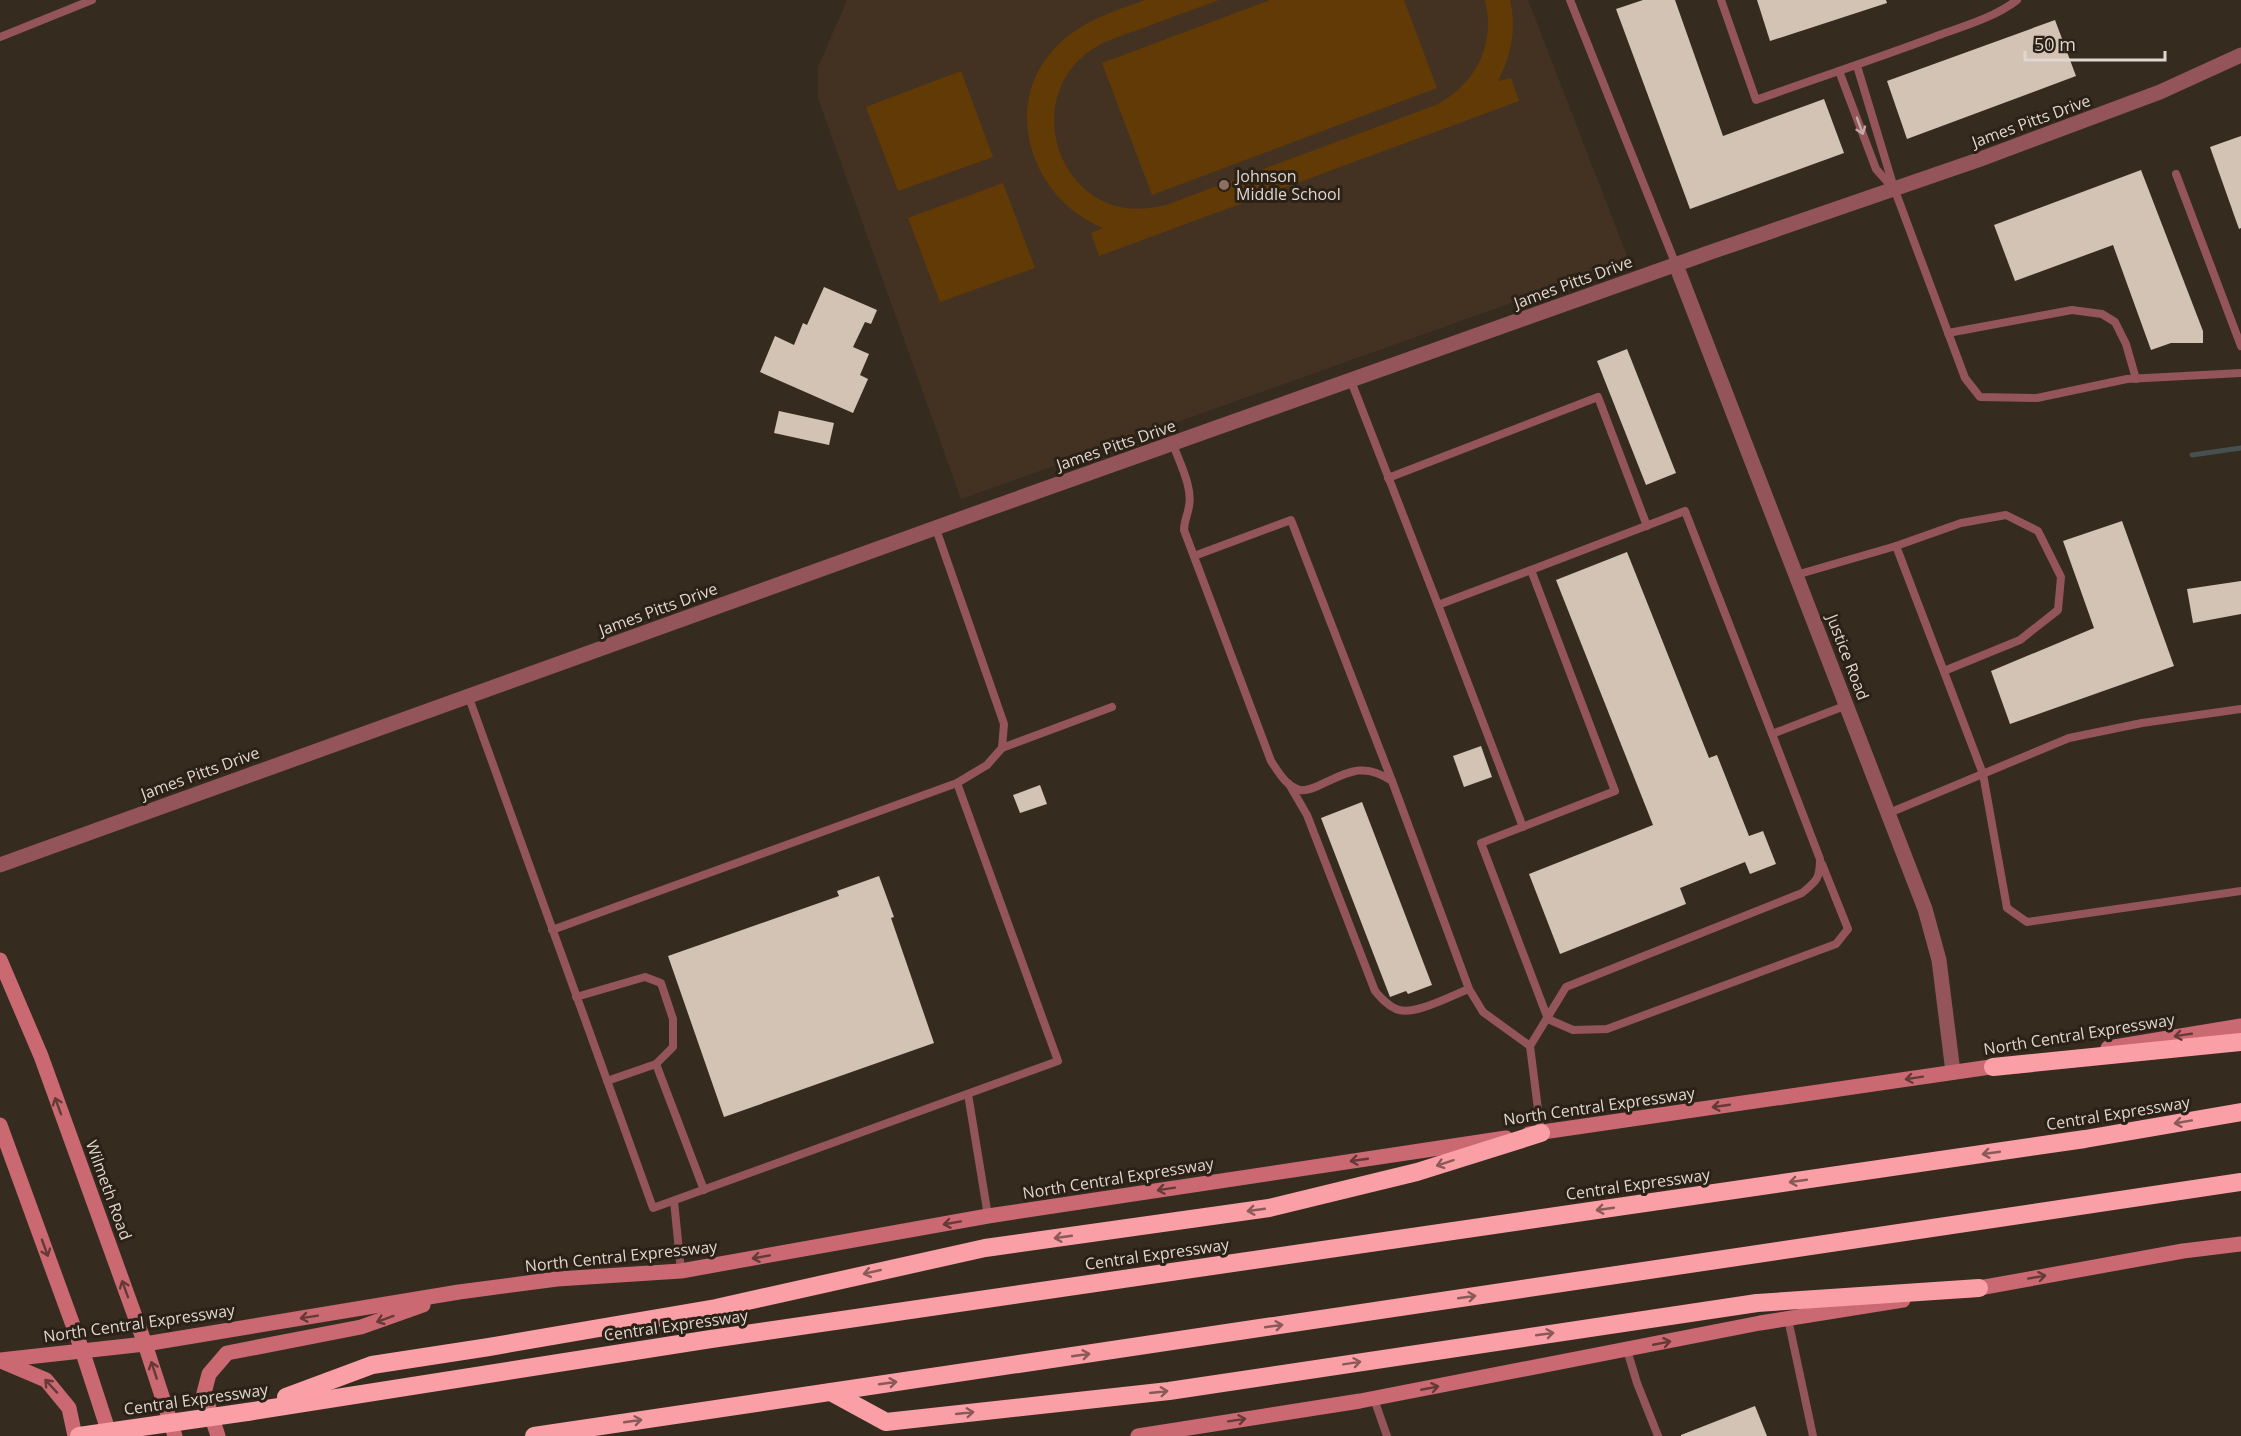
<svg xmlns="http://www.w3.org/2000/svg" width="2241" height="1436" font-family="'Open Sans',sans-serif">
<rect width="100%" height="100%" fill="#362b1f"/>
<polygon fill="#433222" points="847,0 1528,0 1629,261 961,499 818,98 818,67"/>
<g fill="#623a06">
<path d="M 1145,0 L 1219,0 C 1194,9 1170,18 1146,27 C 1121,36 1096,42 1077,62 C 1031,110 1058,197 1125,208 C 1139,210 1153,208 1166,205 L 1436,105 C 1476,84 1496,44 1485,0 L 1510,0 C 1517,29 1511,56 1498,81 L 1511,78 L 1519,101 L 1099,256 L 1091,233 L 1103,228 C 1032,200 999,105 1056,47 C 1081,21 1112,12 1145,0 Z"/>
<polygon points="1270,0 1404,0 1437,88 1152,195 1102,63"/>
<polygon points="961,71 993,157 898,191 866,107"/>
<polygon points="1003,183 1035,268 940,302 908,218"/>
</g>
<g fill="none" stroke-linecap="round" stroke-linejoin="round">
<polyline stroke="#46514f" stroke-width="5" points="2192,455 2241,448"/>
</g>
<g fill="#d2c3b4">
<polygon points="1643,0 1675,0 1723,136 1824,99 1844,153 1690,209 1616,9"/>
<polygon points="1757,0 1886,0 1887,3 1770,41"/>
<polygon points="2055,20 2076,76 1907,139 1887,81"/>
<polygon points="2241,136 2241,228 2239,229 2210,147"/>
<polygon points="2141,170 2203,331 2203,343 2171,343 2151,350 2113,245 2015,281 1994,225"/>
<polygon points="824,287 877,310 871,324 865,322 853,347 869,354 860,375 868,379 853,413 760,372 775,336 794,345 803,323 807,325"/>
<polygon points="1627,349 1676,473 1646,485 1597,361"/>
<polygon points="779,411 834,423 829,445 774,433"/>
<polygon points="2122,521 2174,666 2010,724 1991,671 2094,628 2063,541"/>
<polygon points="1627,552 1709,758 1717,755 1749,836 1763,831 1776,864 1750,874 1745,862 1680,888 1686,904 1560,954 1529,874 1653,825 1556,580"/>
<polygon points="2241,581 2241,614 2193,623 2187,589"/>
<polygon points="1481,746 1492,777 1464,787 1453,756"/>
<polygon points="1040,785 1047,804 1020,813 1013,795"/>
<polygon points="1362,802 1432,985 1408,994 1406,991 1390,997 1321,818"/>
<polygon points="879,876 894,917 891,918 934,1043 724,1117 668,956 839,896 837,891"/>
<polygon points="1755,1406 1767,1436 1681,1436 1681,1435"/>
</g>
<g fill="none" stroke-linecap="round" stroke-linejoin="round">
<g stroke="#93555a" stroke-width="8">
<polyline points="1570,0 1676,265"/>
<path d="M 1721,0 L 1756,100 C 1815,79 1875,59 1934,37 C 1961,27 1994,18 2017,0"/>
<polyline points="0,37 92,0"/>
<polyline points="1857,66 1894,188 1965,378 1980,397 2037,398 2127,379 2241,373"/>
<polyline points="1839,71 1876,169 1892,187"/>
<polyline points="2176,174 2241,346"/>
<polyline points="1948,333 2072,310 2102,314 2115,322 2126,344 2136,379"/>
<polyline points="1351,381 1438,605"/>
<path d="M 1173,444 C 1179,462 1193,487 1189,506 C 1188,515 1184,520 1184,530 L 1271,761 C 1279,773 1286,786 1300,790 C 1307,791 1313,788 1318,786 C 1347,773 1363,761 1392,781 L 1469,989 L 1483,1012 L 1530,1046 L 1566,987 L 1802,893 C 1817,881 1820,878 1820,859 L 1772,734 L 1847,705"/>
<polyline points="1388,478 1598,397 1647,526"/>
<polyline points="1194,556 1291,520 1392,781"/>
<polyline points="1531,570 1685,511 1772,734"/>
<polyline points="1796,575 1896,546"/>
<polyline points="1944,671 2020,640 2058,610 2061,577 2038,531 2006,515 1961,523 1896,546 1983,774 2007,908 2027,922 2241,891"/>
<polyline points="468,695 653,1208 1058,1061 957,783"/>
<polyline points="1002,748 1112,707"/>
<path d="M 1289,784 L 1307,815 L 1375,991 C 1381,998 1387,1005 1396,1009 C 1413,1017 1452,995 1469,989"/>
<polyline points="1889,813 2069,738 2142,723 2241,709"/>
<polyline points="1523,827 1438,605 1531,570 1615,791 1481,843 1548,1019 1573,1030 1607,1029 1836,944 1848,929 1822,864"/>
<polyline points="552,930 957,783 987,765 1002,748 1004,724 936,529"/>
<polyline points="576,997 645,977 661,983 673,1019 673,1047 656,1064 607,1081"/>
<polyline points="1530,1046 1541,1133"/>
<polyline points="656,1064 704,1190"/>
<polyline points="968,1094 988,1216"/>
<polyline points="674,1201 681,1271"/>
<polyline points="1788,1319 1813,1436"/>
<polyline points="1627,1350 1637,1383 1658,1436"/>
<polyline points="1374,1399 1387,1436"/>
</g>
<g stroke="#93555a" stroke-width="15">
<polyline points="1676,265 1925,909 1939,960 1953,1072"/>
<polyline points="0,865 988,509 1711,252 1978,160 2160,92 2241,55"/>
</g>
<g stroke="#cb6973" stroke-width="15">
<polyline points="0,960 41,1056 145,1344 175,1436"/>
<polyline points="2108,1048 2241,1026"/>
<polyline points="0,1125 82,1350 110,1436"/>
<polyline points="1529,1134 2004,1065"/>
<polyline points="1968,1290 2183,1251 2241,1244"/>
<polyline points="0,1360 145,1344 459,1292 557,1279 681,1271 988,1216 1506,1138"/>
<polyline points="1,1361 46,1380 69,1408 75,1436"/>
<polyline points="218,1436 204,1393 209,1374 227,1353 361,1327 423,1305"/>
<polyline points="1138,1436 1360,1401 1760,1323 1903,1300"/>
</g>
<g stroke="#fb9fa6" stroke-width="18">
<polyline points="1993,1067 2241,1042"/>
<polyline points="831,1392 886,1422 1169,1391 1757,1303 1979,1288"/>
<polyline points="286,1397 372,1365 489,1347 716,1308 985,1248 1269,1208 1417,1172 1541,1133"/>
<polyline points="247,1412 711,1339 2085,1139 2241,1112"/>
<polyline points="534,1436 2241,1182"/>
</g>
<polyline stroke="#fb9fa6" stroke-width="18" points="79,1436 247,1412"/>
</g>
<defs><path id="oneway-shaft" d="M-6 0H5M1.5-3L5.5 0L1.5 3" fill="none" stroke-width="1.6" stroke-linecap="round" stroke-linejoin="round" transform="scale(1.5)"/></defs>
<use stroke="#c4aaa7" href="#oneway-shaft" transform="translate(1860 126) rotate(70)"/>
<g stroke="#643a37">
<use href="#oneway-shaft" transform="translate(2183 1035) rotate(171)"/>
<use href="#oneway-shaft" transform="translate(1914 1078) rotate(171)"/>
<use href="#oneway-shaft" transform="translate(58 1106) rotate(-110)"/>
<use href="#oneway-shaft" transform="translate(1721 1106) rotate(172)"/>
<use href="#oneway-shaft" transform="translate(1359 1160) rotate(172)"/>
<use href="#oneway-shaft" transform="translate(1166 1189) rotate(171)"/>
<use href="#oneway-shaft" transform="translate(952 1223) rotate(170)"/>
<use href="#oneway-shaft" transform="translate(45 1248) rotate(70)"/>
<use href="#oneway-shaft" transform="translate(761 1257) rotate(170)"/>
<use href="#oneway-shaft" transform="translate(2037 1277) rotate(-10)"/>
<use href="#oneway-shaft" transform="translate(125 1289) rotate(-110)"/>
<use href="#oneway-shaft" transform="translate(309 1317) rotate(171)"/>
<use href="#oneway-shaft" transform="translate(385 1319) rotate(160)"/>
<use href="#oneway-shaft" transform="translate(1662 1343) rotate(-11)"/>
<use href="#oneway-shaft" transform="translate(154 1370) rotate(-108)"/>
<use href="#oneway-shaft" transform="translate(51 1386) rotate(-133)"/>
<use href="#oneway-shaft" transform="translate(1430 1388) rotate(-11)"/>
<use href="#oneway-shaft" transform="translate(1237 1420) rotate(-9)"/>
</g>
<g stroke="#895a57">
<use href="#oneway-shaft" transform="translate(2183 1122) rotate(170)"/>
<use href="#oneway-shaft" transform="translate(1991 1153) rotate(172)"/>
<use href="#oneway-shaft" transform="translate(1445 1163) rotate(162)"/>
<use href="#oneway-shaft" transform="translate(1798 1181) rotate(172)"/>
<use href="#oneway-shaft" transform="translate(1605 1209) rotate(172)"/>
<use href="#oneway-shaft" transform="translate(1256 1210) rotate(172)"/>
<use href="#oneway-shaft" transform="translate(1063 1237) rotate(172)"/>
<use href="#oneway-shaft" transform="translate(872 1272) rotate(167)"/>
<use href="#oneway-shaft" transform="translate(1467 1297) rotate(-8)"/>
<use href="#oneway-shaft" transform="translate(1274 1326) rotate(-8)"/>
<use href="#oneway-shaft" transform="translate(1545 1334) rotate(-8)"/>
<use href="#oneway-shaft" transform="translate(1081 1355) rotate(-8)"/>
<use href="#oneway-shaft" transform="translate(1352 1363) rotate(-9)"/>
<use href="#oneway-shaft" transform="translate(888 1383) rotate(-8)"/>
<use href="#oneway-shaft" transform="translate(1159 1392) rotate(-6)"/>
<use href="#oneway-shaft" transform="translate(965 1413) rotate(-6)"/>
<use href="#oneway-shaft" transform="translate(633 1421) rotate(-8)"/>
</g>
<circle fill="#8d6e63" stroke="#2c2116" stroke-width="2" cx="1224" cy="185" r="6"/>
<g text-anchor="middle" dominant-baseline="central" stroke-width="6" stroke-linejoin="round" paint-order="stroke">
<g font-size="16" fill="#dfd7d0" stroke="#2c2116">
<text transform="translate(2031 121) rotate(-20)">James Pitts Drive</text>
<text transform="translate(1573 282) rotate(-20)">James Pitts Drive</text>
<text transform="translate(1116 445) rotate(-19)">James Pitts Drive</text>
<text transform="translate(658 609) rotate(-20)">James Pitts Drive</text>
<text transform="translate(1848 657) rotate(69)">Justice Road</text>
<text transform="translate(200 773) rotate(-20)">James Pitts Drive</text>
<text transform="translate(2079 1034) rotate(-9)">North Central Expressway</text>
<text transform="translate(1599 1106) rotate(-8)">North Central Expressway</text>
<text transform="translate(2118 1113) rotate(-9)">Central Expressway</text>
<text transform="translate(1118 1178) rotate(-9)">North Central Expressway</text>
<text transform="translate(1638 1184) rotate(-8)">Central Expressway</text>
<text transform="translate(109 1190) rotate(70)">Wilmeth Road</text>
<text transform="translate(1157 1254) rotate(-8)">Central Expressway</text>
<text transform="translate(621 1256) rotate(-6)">North Central Expressway</text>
<text transform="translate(139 1323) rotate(-8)">North Central Expressway</text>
<text transform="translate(676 1325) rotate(-8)">Central Expressway</text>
<text transform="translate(196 1399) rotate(-8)">Central Expressway</text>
</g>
<g font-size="16" fill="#dfd7d0" stroke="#2c2116" text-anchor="start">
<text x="1236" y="176">Johnson<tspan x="1236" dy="18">Middle School</tspan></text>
</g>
</g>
<path d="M2025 51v9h140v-9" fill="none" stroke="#dfd7d0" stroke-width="3"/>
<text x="2034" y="51" font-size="18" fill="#dfd7d0" stroke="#2c2116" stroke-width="4.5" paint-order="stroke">50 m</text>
</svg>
